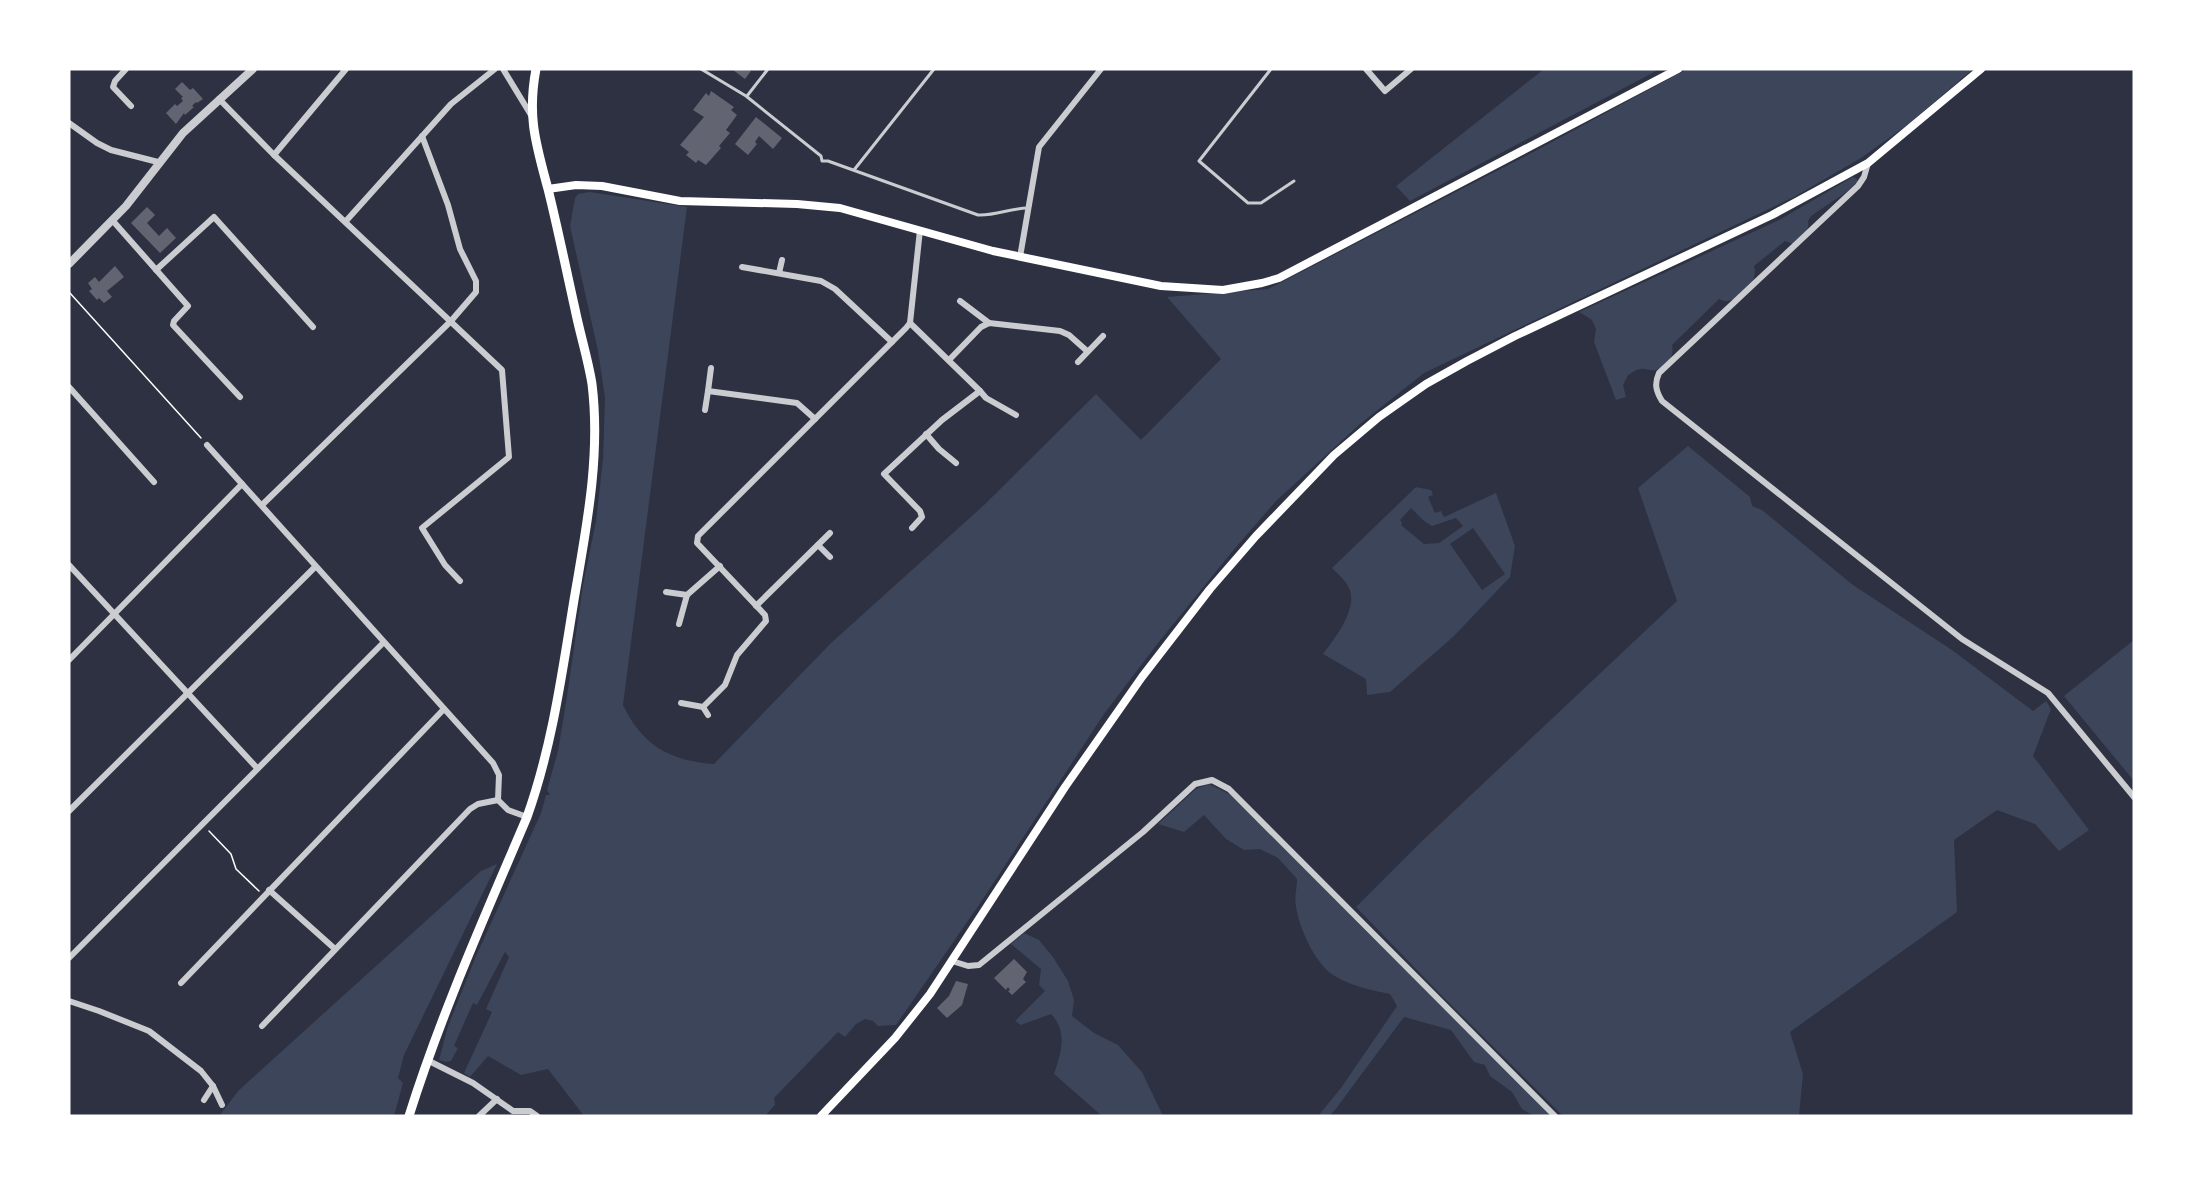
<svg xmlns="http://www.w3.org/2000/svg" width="2203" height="1185" font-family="Rubik,sans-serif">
<rect width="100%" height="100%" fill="#2d3142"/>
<g fill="#3c4559" fill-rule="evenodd">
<polygon points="1544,69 1660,69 1410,201 1396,186"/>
<path d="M 1687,69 L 1973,69 L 1910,123 L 1861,158 L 1794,197 L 1424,373 L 1360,424 L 1276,501 L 1231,553 L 1158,643 L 1104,714 L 983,899 L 896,1025 L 878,1026 L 873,1021 L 865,1019 L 856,1024 L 845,1037 L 838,1032 L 774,1098 L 775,1105 L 765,1116 L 584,1116 L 548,1069 L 521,1075 L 488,1056 L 470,1077 L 464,1073 L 492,1012 L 486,1009 L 509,957 L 505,952 L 477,1005 L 473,1003 L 454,1046 L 458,1048 L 451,1061 L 446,1062 L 439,1060 L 448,1026 L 476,956 L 541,813 L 546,795 L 550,795 L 547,790 L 558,751 L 567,696 L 583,585 L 596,521 L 603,459 L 605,398 L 598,351 L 570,226 L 575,198 L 578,194 L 590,192 L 687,207 L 623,705 C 642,745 670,761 714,764 L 830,644 L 984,505 L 1096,394 L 1141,440 L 1221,359 L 1167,297 L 1268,289 L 1537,150 Z"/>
<path d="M 1853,177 L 1857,179 L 1857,182 L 1845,193 L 1811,216 L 1808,221 C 1810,232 1801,237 1793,244 L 1785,241 L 1754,266 C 1759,280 1743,299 1728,301 C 1725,302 1722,300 1719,299 L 1672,345 C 1675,356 1667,368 1655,370 C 1650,371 1645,368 1641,369 C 1636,369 1632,373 1628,375 L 1623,385 L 1626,397 L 1616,400 L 1594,342 L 1596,329 L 1592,320 L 1579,312 L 1779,220 Z"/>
<polygon points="1688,446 1750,497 1752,506 1762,510 1853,585 1952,650 2033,711 2046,701 2051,709 2033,756 2089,830 2059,851 2035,824 1997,810 1954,840 1957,912 1790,1032 1803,1074 1799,1116 1563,1116 1440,994 1356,907 1421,842 1677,601 1638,488"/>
<path d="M 1416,487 L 1431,490 L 1433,495 L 1428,497 L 1435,513 L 1441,511 L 1444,517 L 1496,493 L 1515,546 L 1510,577 L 1454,636 L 1390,692 L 1367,695 L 1366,679 L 1323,654 C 1335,638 1360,607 1348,586 C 1344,579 1337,573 1332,568 ZM 1411,508 L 1424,521 L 1432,526 L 1456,518 L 1463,526 L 1439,543 L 1424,544 L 1401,525 L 1402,523 L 1400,520 ZM 1473,528 L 1505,574 L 1482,590 L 1450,544 Z"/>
<polygon points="2134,640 2134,781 2064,696"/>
<path d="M 1209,784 L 1231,795 L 1258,820 L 1366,931 L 1552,1116 L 1534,1116 L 1522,1109 L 1512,1092 L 1490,1076 L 1485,1065 L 1474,1062 L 1451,1030 L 1404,1017 L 1335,1110 L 1329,1116 L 1318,1116 L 1341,1088 L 1397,1006 L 1390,994 C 1371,990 1350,986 1333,975 C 1315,963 1299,928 1296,907 C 1294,898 1297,888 1297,879 L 1278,858 L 1260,849 L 1244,850 L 1226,839 L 1204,815 L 1184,832 L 1158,824 L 1196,789 Z"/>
<polygon points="497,864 404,1055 398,1078 403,1083 394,1116 219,1116 239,1090 481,871"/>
<path d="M 1024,933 L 1039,940 L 1053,957 L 1068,981 L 1074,1000 L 1072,1016 L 1094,1033 L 1118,1045 L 1142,1072 L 1163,1116 L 1102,1116 L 1054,1074 C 1061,1053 1068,1032 1051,1014 L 1021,1025 L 1015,1021 L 1045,991 L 1039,985 L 1041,969 L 1011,944 Z"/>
</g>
<g fill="#626471">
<polygon points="732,69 748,69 751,71 745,79"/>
<polygon points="182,82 190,90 193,88 203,99 197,103 196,102 192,106 194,107 185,115 184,113 176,124 166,113 175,104 177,106 183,101 181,98 183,97 175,89"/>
<polygon points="711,91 734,107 731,110 737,115 726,130 730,133 719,146 721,148 706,165 698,160 696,163 686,155 689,152 680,145 704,117 693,110 706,93 709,96"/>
<polygon points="756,117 782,138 773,149 759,136 755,142 757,144 748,155 735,144"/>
<polygon points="147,207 155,215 147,223 159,236 167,228 176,238 160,253 131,223"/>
<polygon points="115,266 124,277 107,291 112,297 104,303 99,298 97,300 89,291 92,289 88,283 95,277 99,282"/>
<polygon points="1014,959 1027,972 1023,979 1026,982 1012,995 1008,991 1010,990 1008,987 1006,990 994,978"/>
<polygon points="956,981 968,984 962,1005 947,1018 937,1008 949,996"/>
</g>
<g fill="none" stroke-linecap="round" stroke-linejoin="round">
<g stroke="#fff" stroke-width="1.5">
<polyline points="69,292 201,438"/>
<polyline points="209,831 231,854 236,869 259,891"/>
</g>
<g stroke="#caccd0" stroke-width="3">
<path d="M 701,69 L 746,96 L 821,156 L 822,161 L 828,161 L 978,215 C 995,216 1011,208 1028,208"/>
<polyline points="1271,69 1199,161 1248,203 1261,203 1294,181"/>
<polyline points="747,96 768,69"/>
<polyline points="854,170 934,69"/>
</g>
<g stroke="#caccd0" stroke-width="6">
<polyline points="126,69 115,81 113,87 131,106"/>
<polyline points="503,69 531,115"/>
<polyline points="1366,69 1385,91 1411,69"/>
<polyline points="219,99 274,155 502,370 509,457 422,528 445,565 460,581"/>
<polyline points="69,123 97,143 111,150 158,162"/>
<polyline points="274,155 346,69"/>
<path d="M 1868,163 L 1864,177 L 1858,186 L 1659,373 C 1654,384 1656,391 1662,401 L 1962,639 L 2048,693 L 2134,797"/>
<polyline points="113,221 188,306 174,321 173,325 240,397"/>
<polyline points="346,221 451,104 495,69"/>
<polyline points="1020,257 1039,147 1101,69"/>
<polyline points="742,267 821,281 835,289 892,342"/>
<polyline points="156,270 214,217 313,327"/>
<polyline points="779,273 782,260"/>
<polyline points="960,301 989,323"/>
<polyline points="910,323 980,391 942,420 884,474 920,511 922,517 912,528"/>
<polyline points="949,360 981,327 989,323 1060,331 1069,335 1087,351"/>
<polyline points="1078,362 1103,336"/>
<polyline points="711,368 708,391 797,403 815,419"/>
<polyline points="69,387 154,482"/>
<polyline points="980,391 986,398 1016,415"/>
<polyline points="705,410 708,391"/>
<polyline points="926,434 939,449 956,463"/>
<polyline points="207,445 493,763 499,775 498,800"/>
<polyline points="262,505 451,321 476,292 476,281 460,249 448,205 422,136"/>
<polyline points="818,545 830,557"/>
<polyline points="69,565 257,768"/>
<polyline points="666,592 687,595"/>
<polyline points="756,606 830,533"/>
<polyline points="679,624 687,595 720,566"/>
<polyline points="69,660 242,484"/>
<polyline points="681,703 703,707 725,685 737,655 766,621 765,615 697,543 698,536 906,328 910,323 920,230"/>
<polyline points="703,707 708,715"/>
<polyline points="69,811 315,567"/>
<polyline points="269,890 335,949"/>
<polyline points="69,958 383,643"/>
<polyline points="952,961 968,966 979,965 1143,832 1195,784 1212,780 1229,789 1555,1116"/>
<polyline points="181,983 444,709"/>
<polyline points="69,1001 99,1011 149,1031 201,1071 213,1086 222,1105"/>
<polyline points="262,1026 470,809 478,804 498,800 508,810 527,817"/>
<polyline points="427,1060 473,1083 513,1111 530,1111 537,1116"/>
<polyline points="204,1100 213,1086"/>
<polyline points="479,1116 497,1099"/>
</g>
<polyline stroke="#caccd0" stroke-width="8" points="69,264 126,206 183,133 253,69"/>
<g stroke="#fff" stroke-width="8">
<polyline points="548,189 576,185 602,186 680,201 797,204 840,208 993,251 1161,286 1223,290 1262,283 1279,278 1678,69"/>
<polyline points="821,1116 895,1038 930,994 1065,787 1142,677 1210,589 1256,536 1334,455 1379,417 1426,384 1467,361 1515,336 1772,215 1868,163 1981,69"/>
</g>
<path stroke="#fff" stroke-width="9" d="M 409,1116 C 441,1014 485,916 527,817 C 552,747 562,674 574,600 C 586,529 601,457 592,384 C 588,359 580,334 575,309 C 566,269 558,229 548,189 C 536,144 527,117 536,69"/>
</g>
<rect width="2203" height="1185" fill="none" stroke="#ffffff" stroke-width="141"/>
</svg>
